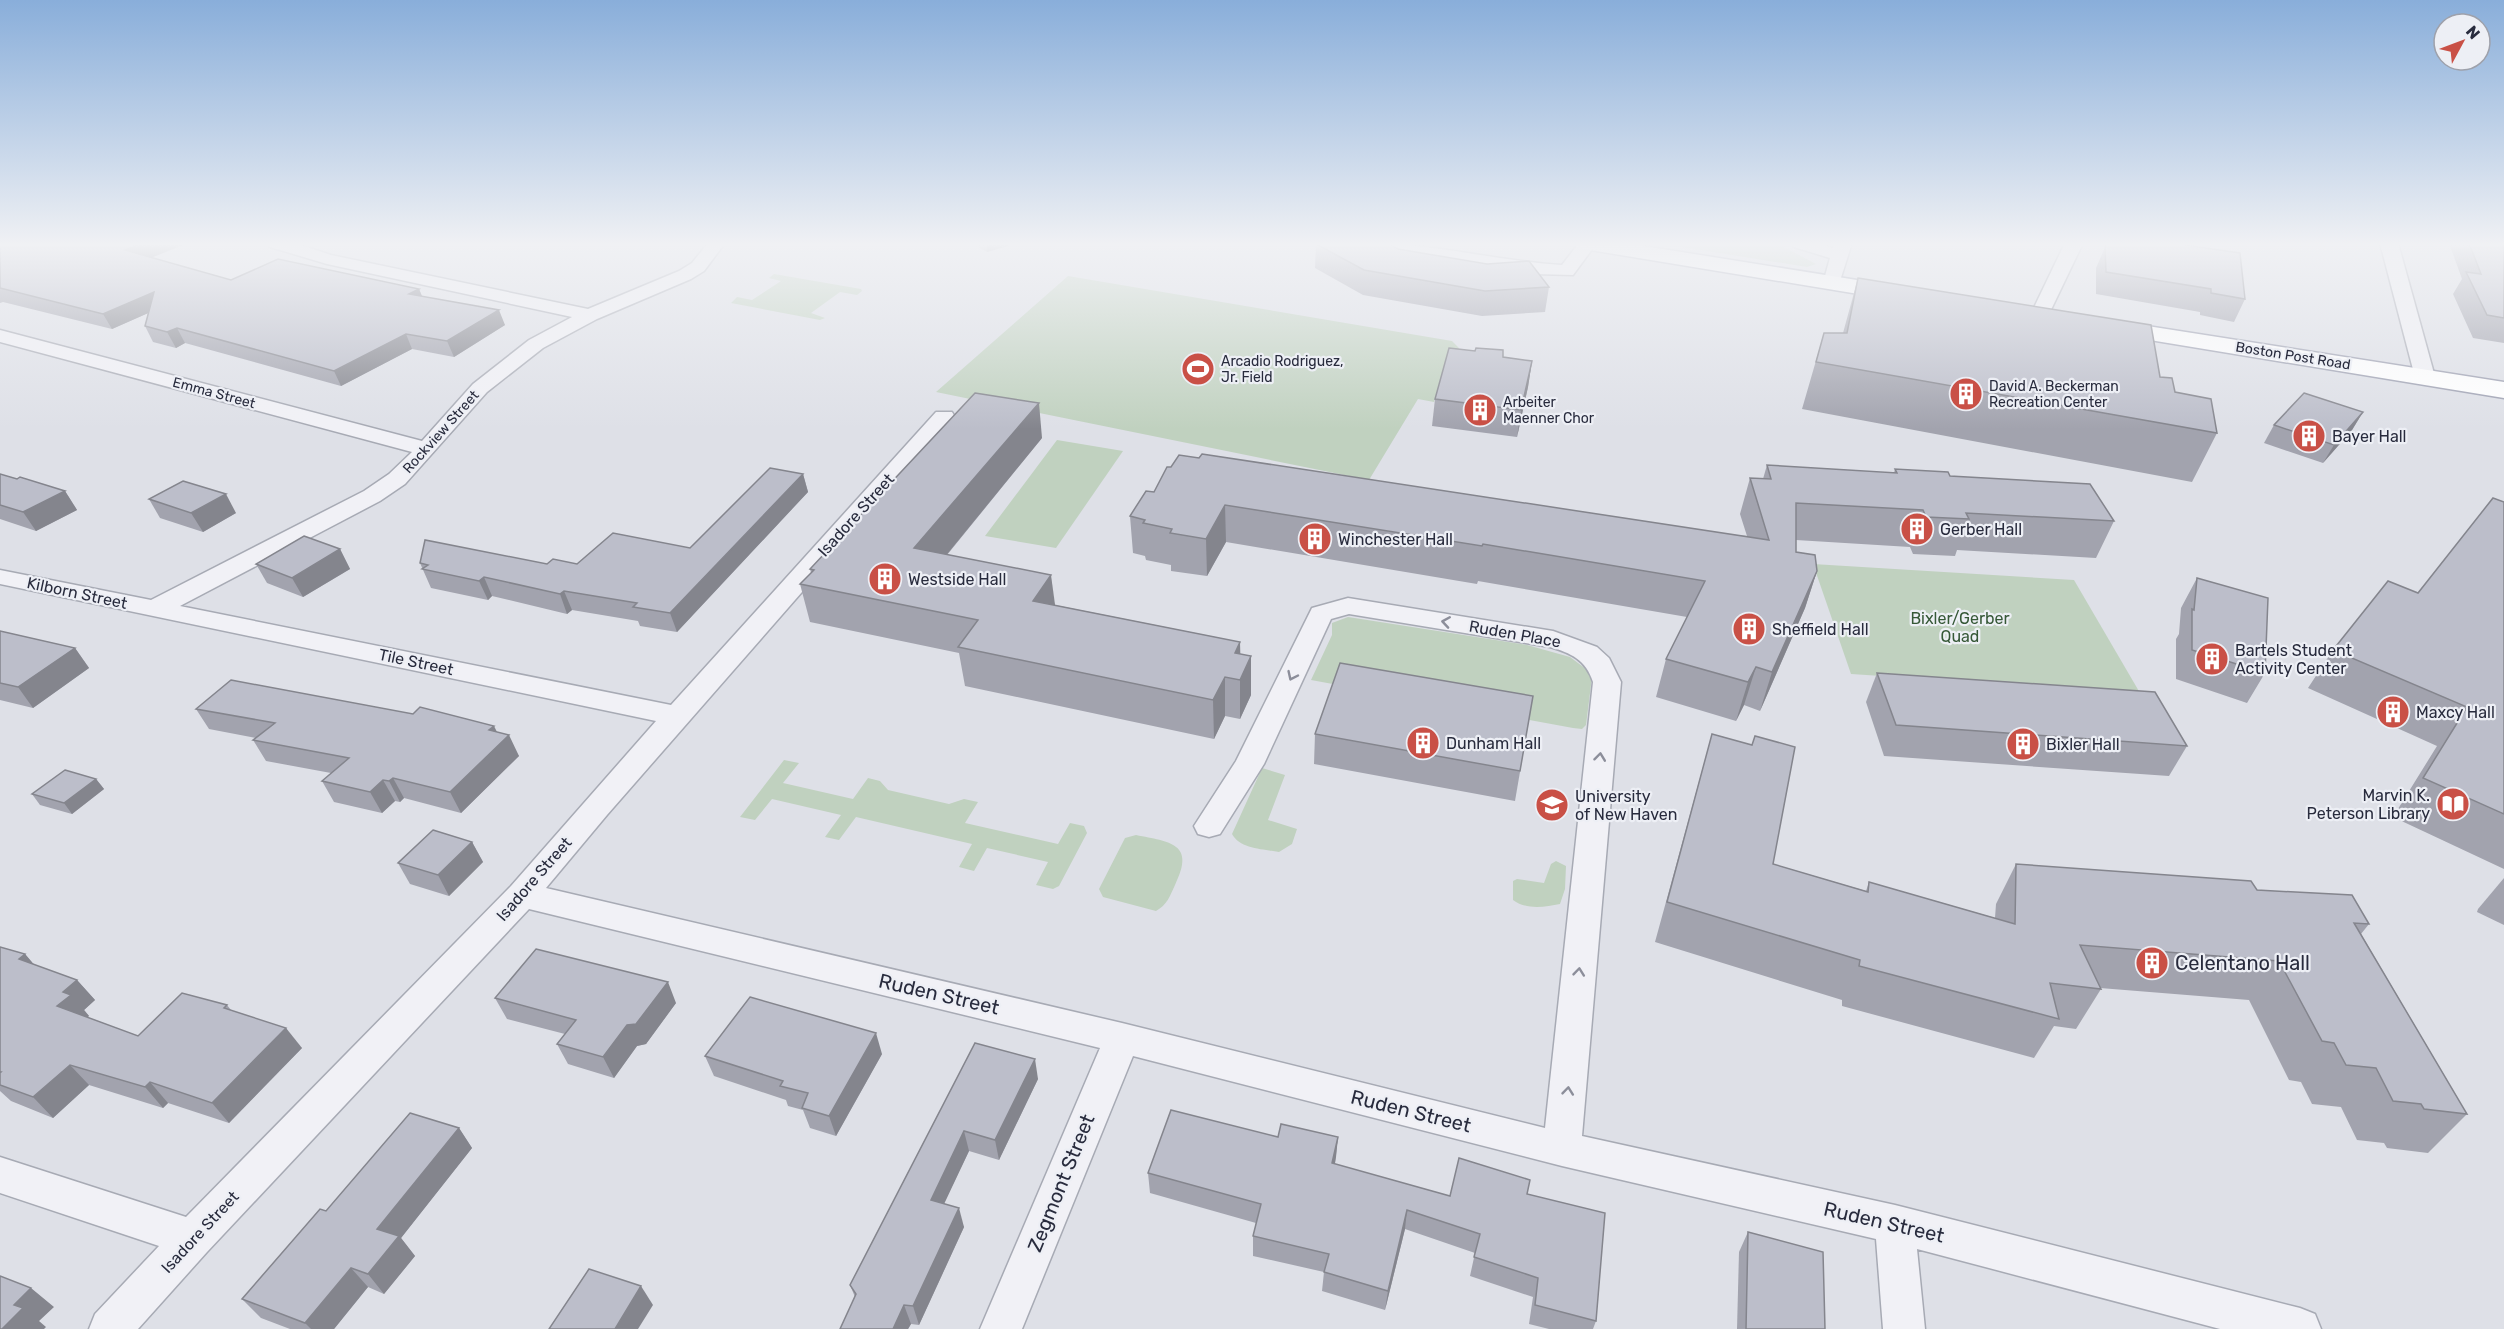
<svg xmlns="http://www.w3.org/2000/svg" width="2504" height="1329" font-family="Rubik,sans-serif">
<rect width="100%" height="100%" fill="#dee0e7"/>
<g fill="#c0d1bf">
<polygon points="1657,243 1776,243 1816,264 1807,267"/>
<polygon points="774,274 861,289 862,291 857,295 840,292 811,313 825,318 820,320 731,303 737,297 752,300 781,281 769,278"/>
<polygon points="1068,276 1452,341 1459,348 1442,374 1434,402 1418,399 1369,480 936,392"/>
<polygon points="1057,440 1123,451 1056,548 985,536"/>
<polygon points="1813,564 2074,580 2140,693 1851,674"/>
<polygon points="1348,617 1527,645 1570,657 1586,669 1592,677 1586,725 1582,729 1573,728 1311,680 1332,635 1332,623"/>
<polygon points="784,760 799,763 783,783 853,799 868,778 880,781 888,790 949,804 964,799 978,802 965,823 1058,844 1070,823 1084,826 1087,833 1059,886 1053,889 1036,885 1048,862 987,848 974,871 959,867 972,844 856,817 839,840 825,837 841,815 772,799 755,820 740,817"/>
<path d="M 1262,768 L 1285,775 L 1268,820 L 1297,829 L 1292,844 L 1279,852 C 1263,849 1240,849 1232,834 Z"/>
<path d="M 1136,835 C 1170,842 1196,843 1175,885 C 1170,896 1167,905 1156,911 L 1103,897 L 1099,889 L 1125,838 Z"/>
<path d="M 1556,861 L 1566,866 L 1565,889 L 1560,904 C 1545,907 1526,910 1513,900 L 1513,881 L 1517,879 L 1544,883 L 1551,864 Z"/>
</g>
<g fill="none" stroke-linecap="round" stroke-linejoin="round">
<defs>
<g id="street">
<path d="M 268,243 L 295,243 L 331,255 L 588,309 L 679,271 L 692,263 L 708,243 L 725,243 L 704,271 L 691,279 L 597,319 L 543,348 L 487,392 L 405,484 L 380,501 L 180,606 L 671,705 L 936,412 L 952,412 L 955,417 L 607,815 L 546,888 L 1122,1023 L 1545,1128 L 1593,682 C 1586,660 1571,653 1550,647 L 1349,614 L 1331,619 L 1264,764 L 1220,834 L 1209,837 L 1198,834 L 1194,826 L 1236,761 L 1312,608 L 1348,598 L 1553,631 L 1597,647 L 1609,658 L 1621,682 L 1582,1136 L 1895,1205 L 2300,1308 L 2315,1314 L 2321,1329 L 2220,1329 L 1917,1249 L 1925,1329 L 1883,1329 L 1876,1239 L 1562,1166 L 1133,1056 L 1022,1329 L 980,1329 L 1100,1048 L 529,909 L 207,1252 L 138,1329 L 89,1329 L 95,1314 L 159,1246 L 0,1193 L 0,1157 L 186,1217 L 511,886 L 656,721 L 0,584 L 0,570 L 151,600 L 364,491 L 389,474 L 412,452 L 0,342 L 0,330 L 422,441 L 473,384 L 529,340 L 572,317 L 327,264 L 270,247 Z"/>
<path d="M 1367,243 C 1433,243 1496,261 1562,265 L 1579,243 L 1596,244 L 1573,275 L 1534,274 L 1375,248 Z"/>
<polygon points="1792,243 1818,243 1833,248 1834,243 1852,243 1838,287 1832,288 1823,283 1830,258 1794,247"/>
<polygon points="2065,243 2083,243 2048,316 2046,320 2032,320 2030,316"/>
<polygon points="2380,243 2398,243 2435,377 2432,381 2418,381 2415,377"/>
</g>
<g id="primary">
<polygon points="1574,243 1625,243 1901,287 1909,289 1912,294 1909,299 1901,301 1584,249 1577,247"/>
<polygon points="2109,320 2504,382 2504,398 2101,332 2097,327 2101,322"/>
</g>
</defs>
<use href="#street" stroke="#a7aab4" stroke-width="3"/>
<use href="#primary" stroke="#9ea1b2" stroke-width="3"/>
<use href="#street" fill="#f1f1f6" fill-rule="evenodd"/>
<use href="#primary" fill="#fff" fill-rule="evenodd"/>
</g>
<g fill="#a2a3ae">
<polygon points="0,243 188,243 151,258 231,280 419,289 422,296 505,325 454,357 412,349 341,386 185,343 176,348 153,342 145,326 148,313 112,329 3,302 0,303"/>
<polygon points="972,243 1018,243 987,252"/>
<polygon points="2107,243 2185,245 2245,299 2234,322 2200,315 2200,312 2096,294 2096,268"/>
<polygon points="2449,243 2504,243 2504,343 2473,338 2453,294 2462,279"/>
<polygon points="1316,244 1398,249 1549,287 1545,312 1482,316 1363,295 1315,268"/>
<polygon points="1858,278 2160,377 2217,433 2192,482 1802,409 1824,333 1843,333"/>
<polygon points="1503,357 1532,361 1528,387 1517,437 1432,426 1435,399"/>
<polygon points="2363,412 2352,430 2323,463 2264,443 2274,425"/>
<polygon points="1042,438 947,555 1055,605 1240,642 1240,654 1251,695 1240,719 1225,716 1214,739 965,686 959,653 810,622 800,584 811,573 810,569"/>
<polygon points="1767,465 1894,473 1895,469 1950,476 2114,521 2096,558 1957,550 1955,556 1913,554 1910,547 1796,540 1796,552 1817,571 1805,608 1760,711 1744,705 1736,721 1656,697 1666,659 1687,617 1478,581 1477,584 1226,542 1207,576 1171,571 1171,565 1146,560 1145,556 1133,553 1130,516 1154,492 1747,536 1740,514 1750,478 1763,479"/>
<polygon points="0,474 17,479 65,491 77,510 36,531 0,519"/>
<polygon points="803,474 808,492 677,632 640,626 638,621 572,610 567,614 492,596 488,600 431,588 420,563 577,564 690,548"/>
<polygon points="149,499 236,513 203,532 160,518"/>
<polygon points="2504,502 2504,869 2393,817 2437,746 2308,688 2333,650 2418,593"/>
<polygon points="340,549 350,569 303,597 267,583 256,564"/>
<polygon points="2197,578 2265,673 2247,703 2176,679 2176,639 2179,634 2181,608"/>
<polygon points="0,631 75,648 89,668 33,708 0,700"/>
<polygon points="1877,673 2187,746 2169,776 1884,756 1866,702"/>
<polygon points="1533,696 1515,801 1314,764 1315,734"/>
<polygon points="196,709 498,732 519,756 461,813 404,798 400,802 395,801 382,813 334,802 322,781 331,773 266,761 253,740 256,738 209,729"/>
<polygon points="1712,734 1773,864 1866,891 1869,882 1995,918 1996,904 2016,864 2257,890 2369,924 2361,934 2467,1114 2428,1153 2387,1148 2384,1143 2357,1140 2341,1107 2312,1104 2301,1082 2289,1080 2249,1000 2100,988 2101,989 2076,1029 2054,1026 2034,1058 1842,1006 1842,1000 1655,942"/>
<polygon points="96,779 104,789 72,814 40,805 32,794"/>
<polygon points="472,842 483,862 449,896 410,884 398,863"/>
<polygon points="2504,878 2504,925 2477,912 2478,909"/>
<polygon points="0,947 25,954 34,965 77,980 95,1000 84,1010 89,1016 87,1017 138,1036 227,1005 231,1010 302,1048 229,1123 168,1103 163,1108 89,1085 53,1118 11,1101 0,1091"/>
<polygon points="495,998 676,1003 646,1044 637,1046 614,1078 568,1064 557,1044 565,1034 507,1019"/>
<polygon points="975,1043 1038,1079 999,1160 969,1151 944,1203 964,1227 919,1325 911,1324 908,1329 840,1329 855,1297 850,1285"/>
<polygon points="882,1054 836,1136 810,1128 803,1110 788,1106 786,1100 714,1076 705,1056"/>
<polygon points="459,1128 472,1148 401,1238 415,1256 384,1294 368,1287 334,1329 290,1329 261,1318 242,1299 326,1211"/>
<polygon points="1278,1137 1338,1137 1335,1164 1450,1196 1527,1194 1596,1321 1593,1329 1549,1329 1529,1324 1533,1297 1470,1276 1475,1253 1405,1229 1385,1310 1322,1291 1324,1272 1253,1256 1253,1236 1256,1223 1150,1193 1148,1173"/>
<polygon points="1748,1232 1825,1329 1737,1329 1739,1252"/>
</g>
<g fill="#84858d">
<polygon points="143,243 188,243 132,265 125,250"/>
<polygon points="986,243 1018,243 987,252"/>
<polygon points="419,289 425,304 409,294"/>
<polygon points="154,292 162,307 112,329 103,314"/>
<polygon points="499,310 505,325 454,357 447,341"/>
<polygon points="177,328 185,343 176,348 167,332"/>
<polygon points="406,334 412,349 341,386 334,371"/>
<polygon points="1532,361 1528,387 1517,437 1521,410"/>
<polygon points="1039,403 1042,438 921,586 914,548"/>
<polygon points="2363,412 2352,430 2323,463 2334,445"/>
<polygon points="803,474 808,492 677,632 670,613"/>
<polygon points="65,491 77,510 36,531 23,512"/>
<polygon points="226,494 236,513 203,532 191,513"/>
<polygon points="1225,505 1226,542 1207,576 1206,539"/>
<polygon points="340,549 350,569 303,597 292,578"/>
<polygon points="1817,571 1805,608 1760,711 1772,672"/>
<polygon points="1051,575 1056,612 1033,601"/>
<polygon points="484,577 492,596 488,600 479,581"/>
<polygon points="564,591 572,610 567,614 560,594"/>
<polygon points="1240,642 1241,678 1251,656 1251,695 1240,719 1240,680 1235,653"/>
<polygon points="75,648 89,668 33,708 18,687"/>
<polygon points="1756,667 1744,705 1736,721 1748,682"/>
<polygon points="1225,677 1225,716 1214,739 1213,700"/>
<polygon points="494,726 502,742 509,735 519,756 461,813 450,792 489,730"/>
<polygon points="393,778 404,798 400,802 389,781"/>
<polygon points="96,779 104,789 72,814 64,803"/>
<polygon points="383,780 395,801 382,813 370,792"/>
<polygon points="472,842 483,862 449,896 438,875"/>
<polygon points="25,954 43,975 19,959"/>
<polygon points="77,980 95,1000 84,1010 89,1016 76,1027 57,1006 63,992"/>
<polygon points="668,982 676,1003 646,1044 637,1046 614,1078 603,1057 627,1025"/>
<polygon points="286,1028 302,1048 229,1123 212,1103"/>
<polygon points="876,1033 882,1054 836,1136 829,1116"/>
<polygon points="1035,1059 1038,1079 999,1160 995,1140"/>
<polygon points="70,1065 89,1085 53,1118 33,1097"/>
<polygon points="150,1082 168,1103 163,1108 145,1087"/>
<polygon points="459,1128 472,1148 401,1238 415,1256 384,1294 368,1274 377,1229"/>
<polygon points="964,1131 969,1151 937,1219 931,1200"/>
<polygon points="1338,1137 1336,1157 1331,1183 1332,1163"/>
<polygon points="959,1208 964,1227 919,1325 913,1306"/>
<polygon points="1407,1210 1405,1229 1385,1310 1388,1291"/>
<polygon points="351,1268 368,1287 334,1329 311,1329 305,1323"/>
<polygon points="641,1286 653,1305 638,1329 615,1329"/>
<polygon points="31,1288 54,1307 39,1321 46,1327 44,1329 2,1329 14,1305"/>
<polygon points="904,1305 911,1324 908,1329 893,1329"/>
</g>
<g fill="#bcbeca" stroke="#84858d" stroke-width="1.5">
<polygon points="0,243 143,243 125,250 231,280 278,259 419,289 409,294 499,310 447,341 406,334 334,371 177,328 167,332 145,326 154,292 103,314 0,288"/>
<polygon points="1319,243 1387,243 1398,249 1487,264 1529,261 1549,287 1485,291 1364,270 1316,244"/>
<polygon points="2107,243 2185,243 2185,245 2240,253 2245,299 2211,293 2211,289 2106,272 2105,246"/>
<polygon points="2469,243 2504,243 2504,318 2487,315 2466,272 2481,274"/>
<polygon points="1858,278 2151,325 2160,377 2172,378 2175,392 2211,399 2217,433 1816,362 1824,333 1847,333"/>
<polygon points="1449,348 1475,351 1476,348 1503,350 1503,357 1532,361 1521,410 1435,399"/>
<polygon points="975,393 1039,403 914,548 1051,575 1033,601 1240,642 1235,653 1251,656 1240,680 1225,677 1213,700 958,647 978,620 800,584 814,570 810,569"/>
<polygon points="2304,393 2363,412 2334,445 2274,425"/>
<polygon points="1202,454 1769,540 1750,478 1771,479 1767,465 1897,473 1895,469 1948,472 1950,476 2090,484 2114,521 1966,513 1969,519 1926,517 1923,510 1796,503 1796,552 1815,555 1817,571 1772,672 1756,667 1748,682 1666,659 1705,581 1483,544 1482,546 1225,505 1206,539 1170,533 1172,529 1143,523 1145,520 1130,516 1146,491 1154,492 1167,467 1171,467 1179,455 1199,458"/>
<polygon points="770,468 803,474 670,613 633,607 637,603 564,591 560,594 484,577 479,581 422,569 428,565 420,563 425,540 547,564 553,559 577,564 613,533 690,548"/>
<polygon points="0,474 17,479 20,477 65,491 23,512 0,505"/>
<polygon points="183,481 226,494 191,513 149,499"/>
<polygon points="2493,498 2504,502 2504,814 2423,778 2467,707 2333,650 2388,581 2418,593"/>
<polygon points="304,536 340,549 292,578 256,564"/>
<polygon points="2197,578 2268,598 2265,673 2192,650 2192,609 2194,610"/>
<polygon points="0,631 75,648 18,687 0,683"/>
<polygon points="1340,663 1533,696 1520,771 1315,734"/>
<polygon points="1877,673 2155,692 2187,746 1896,725"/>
<polygon points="231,680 413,714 420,707 494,726 489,730 509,735 450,792 393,778 389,781 383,780 370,792 322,781 349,758 253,740 275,723 196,709"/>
<polygon points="1712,734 1752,745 1755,736 1795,747 1773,864 1868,892 1869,882 2015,924 2016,864 2251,881 2257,890 2352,895 2369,924 2354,923 2467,1114 2424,1109 2421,1104 2393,1101 2376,1068 2346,1065 2334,1043 2322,1041 2279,961 2080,945 2101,989 2050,983 2059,1019 1859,966 1860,960 1667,902"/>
<polygon points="65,770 96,779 64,803 32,794"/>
<polygon points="433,830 472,842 438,875 398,863"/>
<polygon points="0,947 25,954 19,959 77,980 63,992 71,995 57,1006 138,1036 182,993 227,1005 224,1008 286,1028 212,1103 150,1082 145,1087 70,1065 33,1097 0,1085 0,1073 1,1072 0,1072"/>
<polygon points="536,949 668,982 636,1024 627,1025 603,1057 557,1044 576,1020 495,998"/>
<polygon points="750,997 876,1033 829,1116 802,1108 808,1093 780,1086 783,1081 705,1056"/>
<polygon points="975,1043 1035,1059 995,1140 964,1131 931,1200 959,1208 913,1306 904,1305 893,1329 840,1329 856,1294 850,1285"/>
<polygon points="1171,1110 1278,1137 1281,1124 1338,1137 1332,1163 1450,1196 1459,1158 1530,1180 1527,1194 1605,1213 1596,1321 1535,1305 1538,1278 1474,1257 1480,1234 1407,1210 1388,1291 1324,1272 1329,1254 1253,1236 1261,1204 1148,1173"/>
<polygon points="410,1113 459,1128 377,1229 399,1236 368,1274 351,1268 305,1323 242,1299 320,1209 326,1211"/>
<polygon points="1748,1232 1823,1252 1825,1329 1746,1329"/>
<polygon points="589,1269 641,1286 615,1329 549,1329"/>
<polygon points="0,1276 31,1288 14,1305 23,1308 2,1329 0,1329"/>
</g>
<defs><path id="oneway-chevron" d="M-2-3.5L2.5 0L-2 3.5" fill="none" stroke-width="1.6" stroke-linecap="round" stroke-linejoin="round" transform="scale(1.5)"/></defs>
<g stroke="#8c8e9a">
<use href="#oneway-chevron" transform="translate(1446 622) rotate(-171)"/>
<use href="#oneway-chevron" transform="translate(1292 676) rotate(115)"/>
<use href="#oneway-chevron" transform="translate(1600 757) rotate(-83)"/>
<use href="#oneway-chevron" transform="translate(1579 972) rotate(-84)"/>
<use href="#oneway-chevron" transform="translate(1568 1091) rotate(-84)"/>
</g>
<linearGradient id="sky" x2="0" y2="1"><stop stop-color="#89aeda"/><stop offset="0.57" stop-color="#f0f1f4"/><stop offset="1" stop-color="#f0f1f4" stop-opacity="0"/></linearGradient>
<rect width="2504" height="429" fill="url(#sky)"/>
<defs>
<symbol id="stadium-disc" viewBox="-11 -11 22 22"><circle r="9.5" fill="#c95046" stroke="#edeff5"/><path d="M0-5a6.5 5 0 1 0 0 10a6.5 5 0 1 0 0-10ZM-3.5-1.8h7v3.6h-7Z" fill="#fff"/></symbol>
<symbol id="building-disc" viewBox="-11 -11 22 22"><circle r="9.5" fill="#c95046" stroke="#edeff5"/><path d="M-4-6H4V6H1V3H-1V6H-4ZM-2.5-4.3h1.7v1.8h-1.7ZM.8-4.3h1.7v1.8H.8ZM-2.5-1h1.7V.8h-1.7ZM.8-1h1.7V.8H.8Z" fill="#fff"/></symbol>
<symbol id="library-disc" viewBox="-11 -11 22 22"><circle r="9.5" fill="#c95046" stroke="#edeff5"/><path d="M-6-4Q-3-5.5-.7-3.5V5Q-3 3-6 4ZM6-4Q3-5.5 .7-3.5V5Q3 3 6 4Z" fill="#fff"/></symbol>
<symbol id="university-disc" viewBox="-11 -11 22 22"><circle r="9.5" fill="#c95046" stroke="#edeff5"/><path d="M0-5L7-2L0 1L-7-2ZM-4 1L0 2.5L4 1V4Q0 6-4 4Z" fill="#fff"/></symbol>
</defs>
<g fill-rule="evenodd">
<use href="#stadium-disc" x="1179" y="350" width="38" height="38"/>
<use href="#building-disc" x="1947" y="375" width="38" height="38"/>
<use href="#building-disc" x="1461" y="391" width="38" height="38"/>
<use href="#building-disc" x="2290" y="417" width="38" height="38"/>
<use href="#building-disc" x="1898" y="510" width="38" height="38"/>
<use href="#building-disc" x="1296" y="520" width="38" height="38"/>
<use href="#building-disc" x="866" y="560" width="38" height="38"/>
<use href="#building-disc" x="1730" y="610" width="38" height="38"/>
<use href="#building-disc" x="2193" y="640" width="38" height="38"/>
<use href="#building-disc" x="2374" y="693" width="38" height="38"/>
<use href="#building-disc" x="1404" y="724" width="38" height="38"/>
<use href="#building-disc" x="2004" y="725" width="38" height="38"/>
<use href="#library-disc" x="2434" y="785" width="38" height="38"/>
<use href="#university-disc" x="1533" y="786" width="38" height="38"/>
<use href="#building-disc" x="2133" y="944" width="38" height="38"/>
</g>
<g text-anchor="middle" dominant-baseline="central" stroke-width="4.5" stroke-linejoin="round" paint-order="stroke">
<g font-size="14" fill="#282b3d" stroke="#edeff5">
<text transform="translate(2293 356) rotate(9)">Boston Post Road</text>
<text transform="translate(214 393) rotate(15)">Emma Street</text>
<text transform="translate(441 432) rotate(-48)">Rockview Street</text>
</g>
<g font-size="14" fill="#282b3d" stroke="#edeff5" text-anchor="start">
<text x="1221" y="361">Arcadio Rodriguez,<tspan x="1221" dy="16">Jr. Field</tspan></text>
<text x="1989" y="386">David A. Beckerman<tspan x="1989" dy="16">Recreation Center</tspan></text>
<text x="1503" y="402">Arbeiter<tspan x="1503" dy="16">Maenner Chor</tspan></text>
</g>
<g font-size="16" fill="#282b3d" stroke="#edeff5" text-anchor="start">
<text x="2332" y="436">Bayer Hall</text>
<text x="1940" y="529">Gerber Hall</text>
<text x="1338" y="539">Winchester Hall</text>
<text x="908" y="579">Westside Hall</text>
<text x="1772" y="629">Sheffield Hall</text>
<text x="2235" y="650">Bartels Student<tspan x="2235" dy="18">Activity Center</tspan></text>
<text x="2416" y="712">Maxcy Hall</text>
<text x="1446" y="743">Dunham Hall</text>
<text x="2046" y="744">Bixler Hall</text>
<text x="2430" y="795" text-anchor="end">Marvin K.<tspan x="2430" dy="18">Peterson Library</tspan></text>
<text x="1575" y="796">University<tspan x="1575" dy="18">of New Haven</tspan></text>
</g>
<g font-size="16" fill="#282b3d" stroke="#edeff5">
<text transform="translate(856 515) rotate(-48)">Isadore Street</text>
<text transform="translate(77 593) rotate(12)">Kilborn Street</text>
<text transform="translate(1515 634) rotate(10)">Ruden Place</text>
<text transform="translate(416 662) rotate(12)">Tile Street</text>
<text transform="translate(534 879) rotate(-49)">Isadore Street</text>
<text transform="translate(200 1232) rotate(-47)">Isadore Street</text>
</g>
<g font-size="16" fill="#365837" stroke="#edeff5">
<text x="1960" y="618">Bixler/Gerber<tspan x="1960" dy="18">Quad</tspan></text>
</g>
<g font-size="20" fill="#282b3d" stroke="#edeff5" text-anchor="start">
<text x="2175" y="963">Celentano Hall</text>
</g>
<g font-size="20" fill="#282b3d" stroke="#edeff5">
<text transform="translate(939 994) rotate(13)">Ruden Street</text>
<text transform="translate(1411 1111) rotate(14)">Ruden Street</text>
<text transform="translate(1061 1183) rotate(-68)">Zegmont Street</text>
<text transform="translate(1884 1222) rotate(13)">Ruden Street</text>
</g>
</g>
<g transform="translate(2462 42) rotate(49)"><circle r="28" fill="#edeff5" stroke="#9ea1ab" stroke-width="1.5"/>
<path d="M0-4.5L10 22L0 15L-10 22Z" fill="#c95046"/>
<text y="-9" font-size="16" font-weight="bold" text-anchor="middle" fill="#282b3d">N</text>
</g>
</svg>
